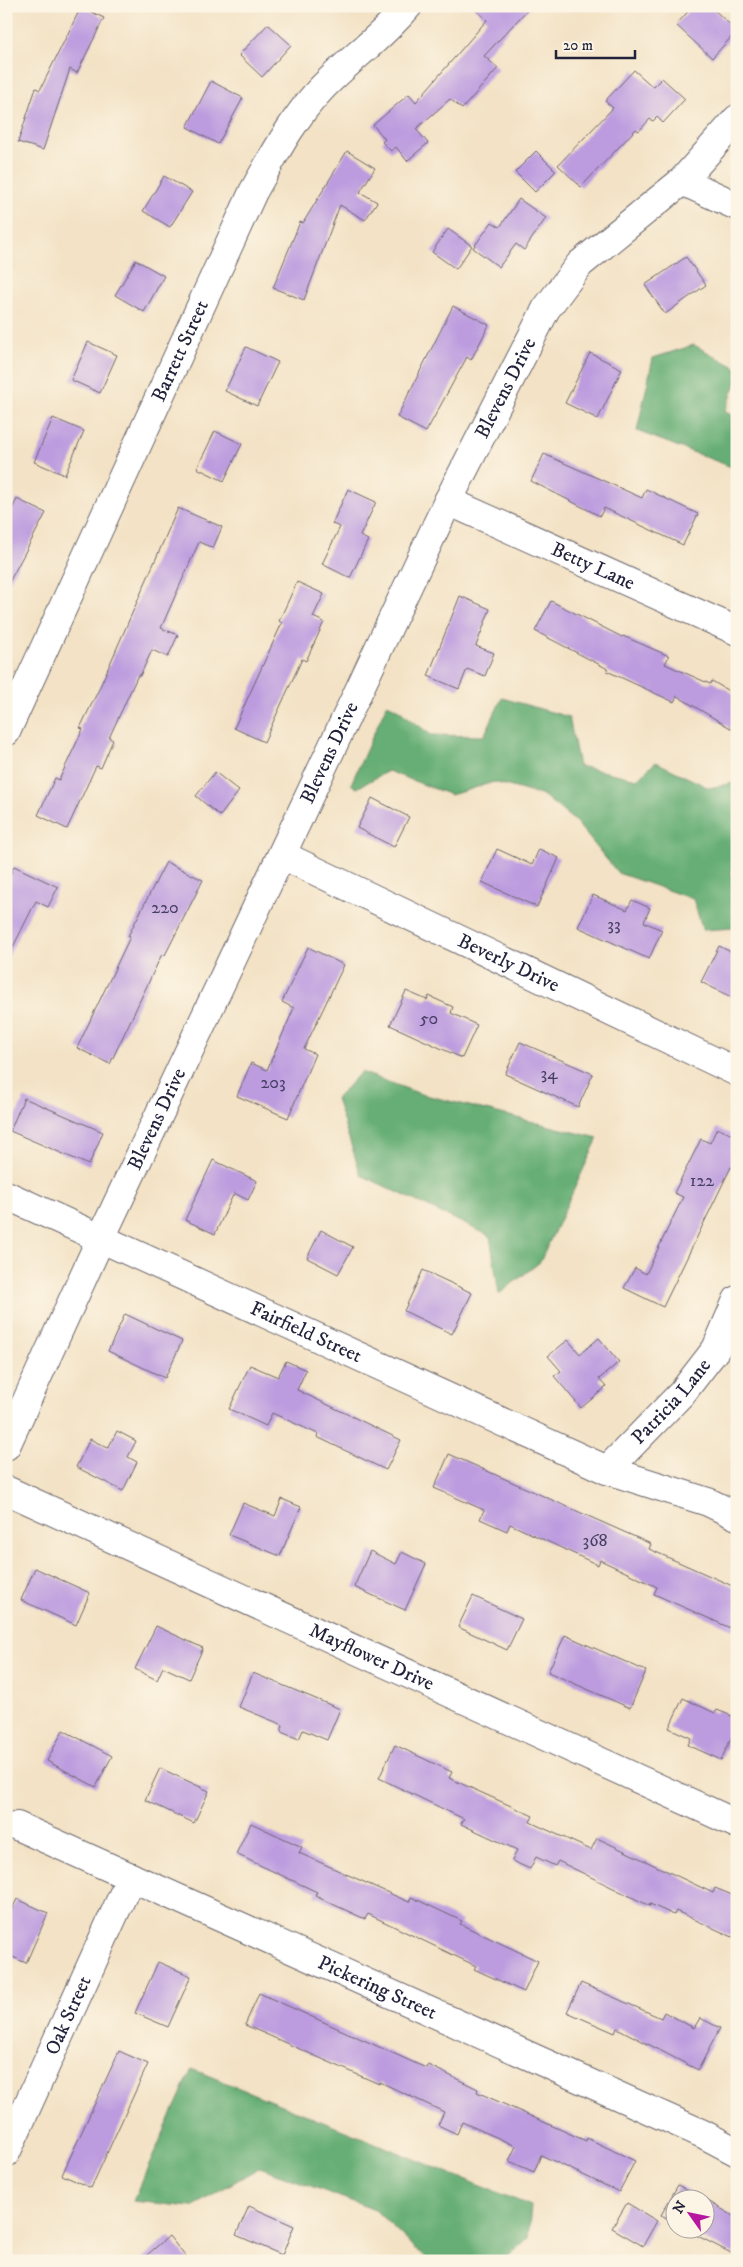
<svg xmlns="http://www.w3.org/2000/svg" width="743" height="2267" font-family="'IM FELL DW Pica',serif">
<rect width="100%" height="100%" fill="#fcf5e5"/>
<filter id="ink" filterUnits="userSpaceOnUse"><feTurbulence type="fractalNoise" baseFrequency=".02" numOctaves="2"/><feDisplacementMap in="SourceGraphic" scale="10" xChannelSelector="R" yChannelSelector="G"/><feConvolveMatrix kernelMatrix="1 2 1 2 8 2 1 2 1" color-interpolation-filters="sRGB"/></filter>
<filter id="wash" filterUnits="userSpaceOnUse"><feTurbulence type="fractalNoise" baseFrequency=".0096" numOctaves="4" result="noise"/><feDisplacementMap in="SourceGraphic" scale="20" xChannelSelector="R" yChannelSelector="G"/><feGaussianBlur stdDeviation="1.12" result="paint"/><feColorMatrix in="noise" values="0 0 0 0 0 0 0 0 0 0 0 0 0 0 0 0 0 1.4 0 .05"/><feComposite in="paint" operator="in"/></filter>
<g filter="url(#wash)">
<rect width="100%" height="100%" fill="#f3e2c5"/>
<g fill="#66ae74" stroke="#446858">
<polygon points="694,345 737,368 737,381 725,412 737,417 737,469 637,431 653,358"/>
<polygon points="502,698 569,717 579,766 637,779 656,762 709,788 737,782 737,866 731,868 735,928 703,930 693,899 618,873 576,822 544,796 494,782 451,795 388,771 357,788 351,784 387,704 396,708 431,735 484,736"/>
<polygon points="361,1072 421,1094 598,1138 540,1262 499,1294 490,1236 361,1175 336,1099"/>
<polygon points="192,2069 531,2206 528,2238 503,2261 429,2261 375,2210 260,2167 192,2207 133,2201"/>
</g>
<g id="blocks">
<g fill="#bc9bdf">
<polygon points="472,6 531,6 484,56 498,68 462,109 450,99 416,129 428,143 407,161 396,147 391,151 382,142 385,139 373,125 409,94 416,102 487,20"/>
<polygon points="693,6 710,6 737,31 712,58 676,25"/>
<polygon points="81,7 104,18 77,73 70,69 43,150 18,142 36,88 40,90"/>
<polygon points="268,24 291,45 262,77 239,55"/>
<polygon points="634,70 653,87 662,78 685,99 663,123 657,117 653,121 650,119 639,131 636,129 581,187 558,165 613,108 605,101"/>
<polygon points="211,81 243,98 218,144 187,127"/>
<polygon points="347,151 375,168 360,192 377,202 365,220 340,205 304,300 273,288 300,222 303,223"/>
<polygon points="536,151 556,171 535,192 515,172"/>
<polygon points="164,176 192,192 170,227 143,211"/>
<polygon points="519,199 546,218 524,250 516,244 499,267 473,248 492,222 500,227"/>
<polygon points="448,229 472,246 456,269 432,252"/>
<polygon points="686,257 706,285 665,314 645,285"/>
<polygon points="136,260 164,276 144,312 115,295"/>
<polygon points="453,306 489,325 471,360 467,357 426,432 397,417"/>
<polygon points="88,342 117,355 100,393 71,380"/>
<polygon points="246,347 278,362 257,406 225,391"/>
<polygon points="590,353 622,369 598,419 565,403"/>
<polygon points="53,418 84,431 65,475 34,462"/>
<polygon points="215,431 242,444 224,481 197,468"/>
<polygon points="544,454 642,498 646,489 698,514 683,545 604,508 600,516 531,481"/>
<polygon points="348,489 376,502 360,536 368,540 350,578 322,564 340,527 332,524"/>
<polygon points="17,499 46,513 6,588 6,521"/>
<polygon points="178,508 222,527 213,548 199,542 161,628 178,635 168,657 152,650 140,676 138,675 109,738 113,740 101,768 96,766 67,829 38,815 55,778 59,780 83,729 80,728 99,689"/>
<polygon points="297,582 324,594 313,617 324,622 306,661 302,659 264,742 234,728 282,623 279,621"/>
<polygon points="460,596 490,609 476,646 494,653 485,676 467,669 459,689 428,676"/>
<polygon points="551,601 622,637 623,636 669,656 665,664 710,684 712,681 737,696 737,732 677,696 674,702 607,671 608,669 535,631"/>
<polygon points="215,772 239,791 220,816 196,796"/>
<polygon points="372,798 409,817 394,847 357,828"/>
<polygon points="497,849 532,865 539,849 559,858 537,907 482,882"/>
<polygon points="166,862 203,880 165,955 162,954 110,1064 77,1048 130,937 128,936"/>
<polygon points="14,866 58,887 48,907 36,901 6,961 6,883"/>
<polygon points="593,895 627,910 632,900 650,908 644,922 662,930 649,959 578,927"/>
<polygon points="719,946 737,955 737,1000 701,982"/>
<polygon points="308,947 344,965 304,1049 315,1054 288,1118 237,1096 251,1063 267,1070 294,1008 282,1002"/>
<polygon points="406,991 427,1000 429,996 453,1007 451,1013 477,1025 462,1058 390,1025"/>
<polygon points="520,1042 593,1074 578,1107 505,1074"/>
<polygon points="24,1098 103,1132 89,1165 10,1131"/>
<polygon points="717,1128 737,1137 737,1170 731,1167 663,1307 624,1288 635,1268 646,1274 683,1197 674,1193 701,1139 710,1143"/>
<polygon points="213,1160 257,1181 248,1200 234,1193 215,1234 185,1220"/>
<polygon points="321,1230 353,1247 338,1274 307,1258"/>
<polygon points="423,1270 472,1293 452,1334 404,1311"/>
<polygon points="125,1314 182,1341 165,1378 108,1351"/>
<polygon points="599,1338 619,1362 599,1379 606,1387 581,1408 554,1376 561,1371 548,1356 568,1340 580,1354"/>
<polygon points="286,1361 306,1370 297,1390 401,1440 386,1470 317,1437 318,1434 272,1413 266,1426 229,1409 250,1365 278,1377"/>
<polygon points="117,1431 136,1441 128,1457 137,1462 123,1491 76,1467 90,1439 108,1448"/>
<polygon points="449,1454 651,1544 649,1549 737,1588 737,1631 654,1594 657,1587 600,1560 598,1565 510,1524 507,1531 480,1519 484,1510 434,1488"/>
<polygon points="282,1499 301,1507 280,1556 229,1535 243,1503 275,1516"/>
<polygon points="370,1551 396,1564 402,1552 426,1564 405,1610 354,1587"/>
<polygon points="35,1568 90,1593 76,1625 21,1600"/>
<polygon points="473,1596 522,1619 507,1650 458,1627"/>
<polygon points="156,1626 203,1648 189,1679 163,1667 157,1680 135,1669"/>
<polygon points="565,1635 646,1671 630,1708 548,1672"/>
<polygon points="253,1673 340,1709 327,1740 303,1730 299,1739 281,1732 283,1725 239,1707"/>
<polygon points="683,1698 715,1713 717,1710 737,1718 737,1726 721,1760 688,1745 691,1738 669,1728"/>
<polygon points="63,1730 112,1756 96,1787 47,1761"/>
<polygon points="395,1745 452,1772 449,1778 533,1816 530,1822 591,1850 597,1838 713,1893 715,1888 737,1897 737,1939 676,1911 674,1915 650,1904 650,1906 558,1861 555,1866 536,1857 530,1869 512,1861 517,1850 461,1824 464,1819 379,1778"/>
<polygon points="160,1768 209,1791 194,1823 145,1800"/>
<polygon points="251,1823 302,1847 299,1853 409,1902 411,1897 462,1921 460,1924 538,1961 524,1992 474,1969 476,1966 368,1914 365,1919 315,1896 317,1892 236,1854"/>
<polygon points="17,1899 48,1913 26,1963 6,1954 6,1921"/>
<polygon points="158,1962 191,1976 168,2027 135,2013"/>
<polygon points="581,1983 661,2018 664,2012 694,2028 700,2018 720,2028 698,2070 617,2028 615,2033 567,2012"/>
<polygon points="259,1993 426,2068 428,2065 478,2089 477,2092 586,2141 587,2138 635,2161 619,2192 541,2155 534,2172 509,2161 516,2146 462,2122 457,2134 438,2125 444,2112 380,2082 379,2084 245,2025"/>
<polygon points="119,2051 148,2064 91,2188 62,2175"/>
<polygon points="678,2185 704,2200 676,2200 676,2223 661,2215"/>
<polygon points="706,2200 737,2218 737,2256 686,2230 706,2230"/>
<polygon points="627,2203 657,2221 643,2246 612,2228"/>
<polygon points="249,2206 294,2226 282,2255 236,2235"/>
<polygon points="169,2236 189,2261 140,2261"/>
</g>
</g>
</g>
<g filter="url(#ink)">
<use href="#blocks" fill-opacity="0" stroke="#6b656b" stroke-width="1"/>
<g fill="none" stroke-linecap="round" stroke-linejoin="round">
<defs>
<g id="minor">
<polyline points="682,181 737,206"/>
<path id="s1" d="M 448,501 L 737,631"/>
<path id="s2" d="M 6,732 L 253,192 C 273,157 293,118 321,89 C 349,60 382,37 408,6"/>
<path id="s3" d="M 282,855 L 737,1072"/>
<path id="s4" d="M 6,1195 L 607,1470 L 708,1502 L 737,1516"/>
<path id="s5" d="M 6,1446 L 101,1238 L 448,501 L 546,309 L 580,264 L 682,181 L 737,119"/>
<path id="s6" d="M 607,1470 L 682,1393 L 716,1349 L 737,1300"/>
<path id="s7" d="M 6,1490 L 737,1824"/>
<path id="s8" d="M 17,1826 L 703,2134 L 737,2152"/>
<path id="s9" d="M 6,2153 L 131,1877"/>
</g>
</defs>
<use href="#minor" stroke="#6b656b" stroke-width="30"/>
<use href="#minor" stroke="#fff" stroke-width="28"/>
</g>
</g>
<g text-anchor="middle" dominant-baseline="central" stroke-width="5" stroke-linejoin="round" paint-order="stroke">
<g font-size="18" fill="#484064">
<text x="165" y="908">220</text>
<text x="614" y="925">33</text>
<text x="429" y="1019">50</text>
<text x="549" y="1074">34</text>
<text x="273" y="1083">203</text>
<text x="702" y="1181">122</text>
<text x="595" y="1541">368</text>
</g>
<g font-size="20" fill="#22223b" stroke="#fcf5e5">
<text stroke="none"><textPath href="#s2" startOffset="419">Barrett Street</textPath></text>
<text stroke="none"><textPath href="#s5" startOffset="1170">Blevens Drive</textPath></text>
<text stroke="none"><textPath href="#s1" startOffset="159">Betty Lane</textPath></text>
<text stroke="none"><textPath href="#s5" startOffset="765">Blevens Drive</textPath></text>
<text stroke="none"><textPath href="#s3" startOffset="251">Beverly Drive</textPath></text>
<text stroke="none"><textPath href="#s5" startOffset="360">Blevens Drive</textPath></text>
<text stroke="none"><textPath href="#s4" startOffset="330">Fairfield Street</textPath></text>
<text stroke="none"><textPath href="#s6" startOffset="94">Patricia Lane</textPath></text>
<text stroke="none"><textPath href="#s7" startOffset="402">Mayflower Drive</textPath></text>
<text stroke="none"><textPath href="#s8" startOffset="395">Pickering Street</textPath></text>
<text stroke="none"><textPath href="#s9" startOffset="151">Oak Street</textPath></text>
</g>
</g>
<rect width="743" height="2267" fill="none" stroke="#fcf5e5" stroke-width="25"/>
<g transform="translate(690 2214) rotate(303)"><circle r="24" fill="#fcf5e5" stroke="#a5a1a1"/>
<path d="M0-4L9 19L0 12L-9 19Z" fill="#b5179e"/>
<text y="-8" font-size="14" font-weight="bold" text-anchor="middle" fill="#22223b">N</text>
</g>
<path d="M556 50v8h79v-8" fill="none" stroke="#22223b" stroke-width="2.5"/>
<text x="563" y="50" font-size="15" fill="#22223b" stroke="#fcf5e5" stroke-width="4" paint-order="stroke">20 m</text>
</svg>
